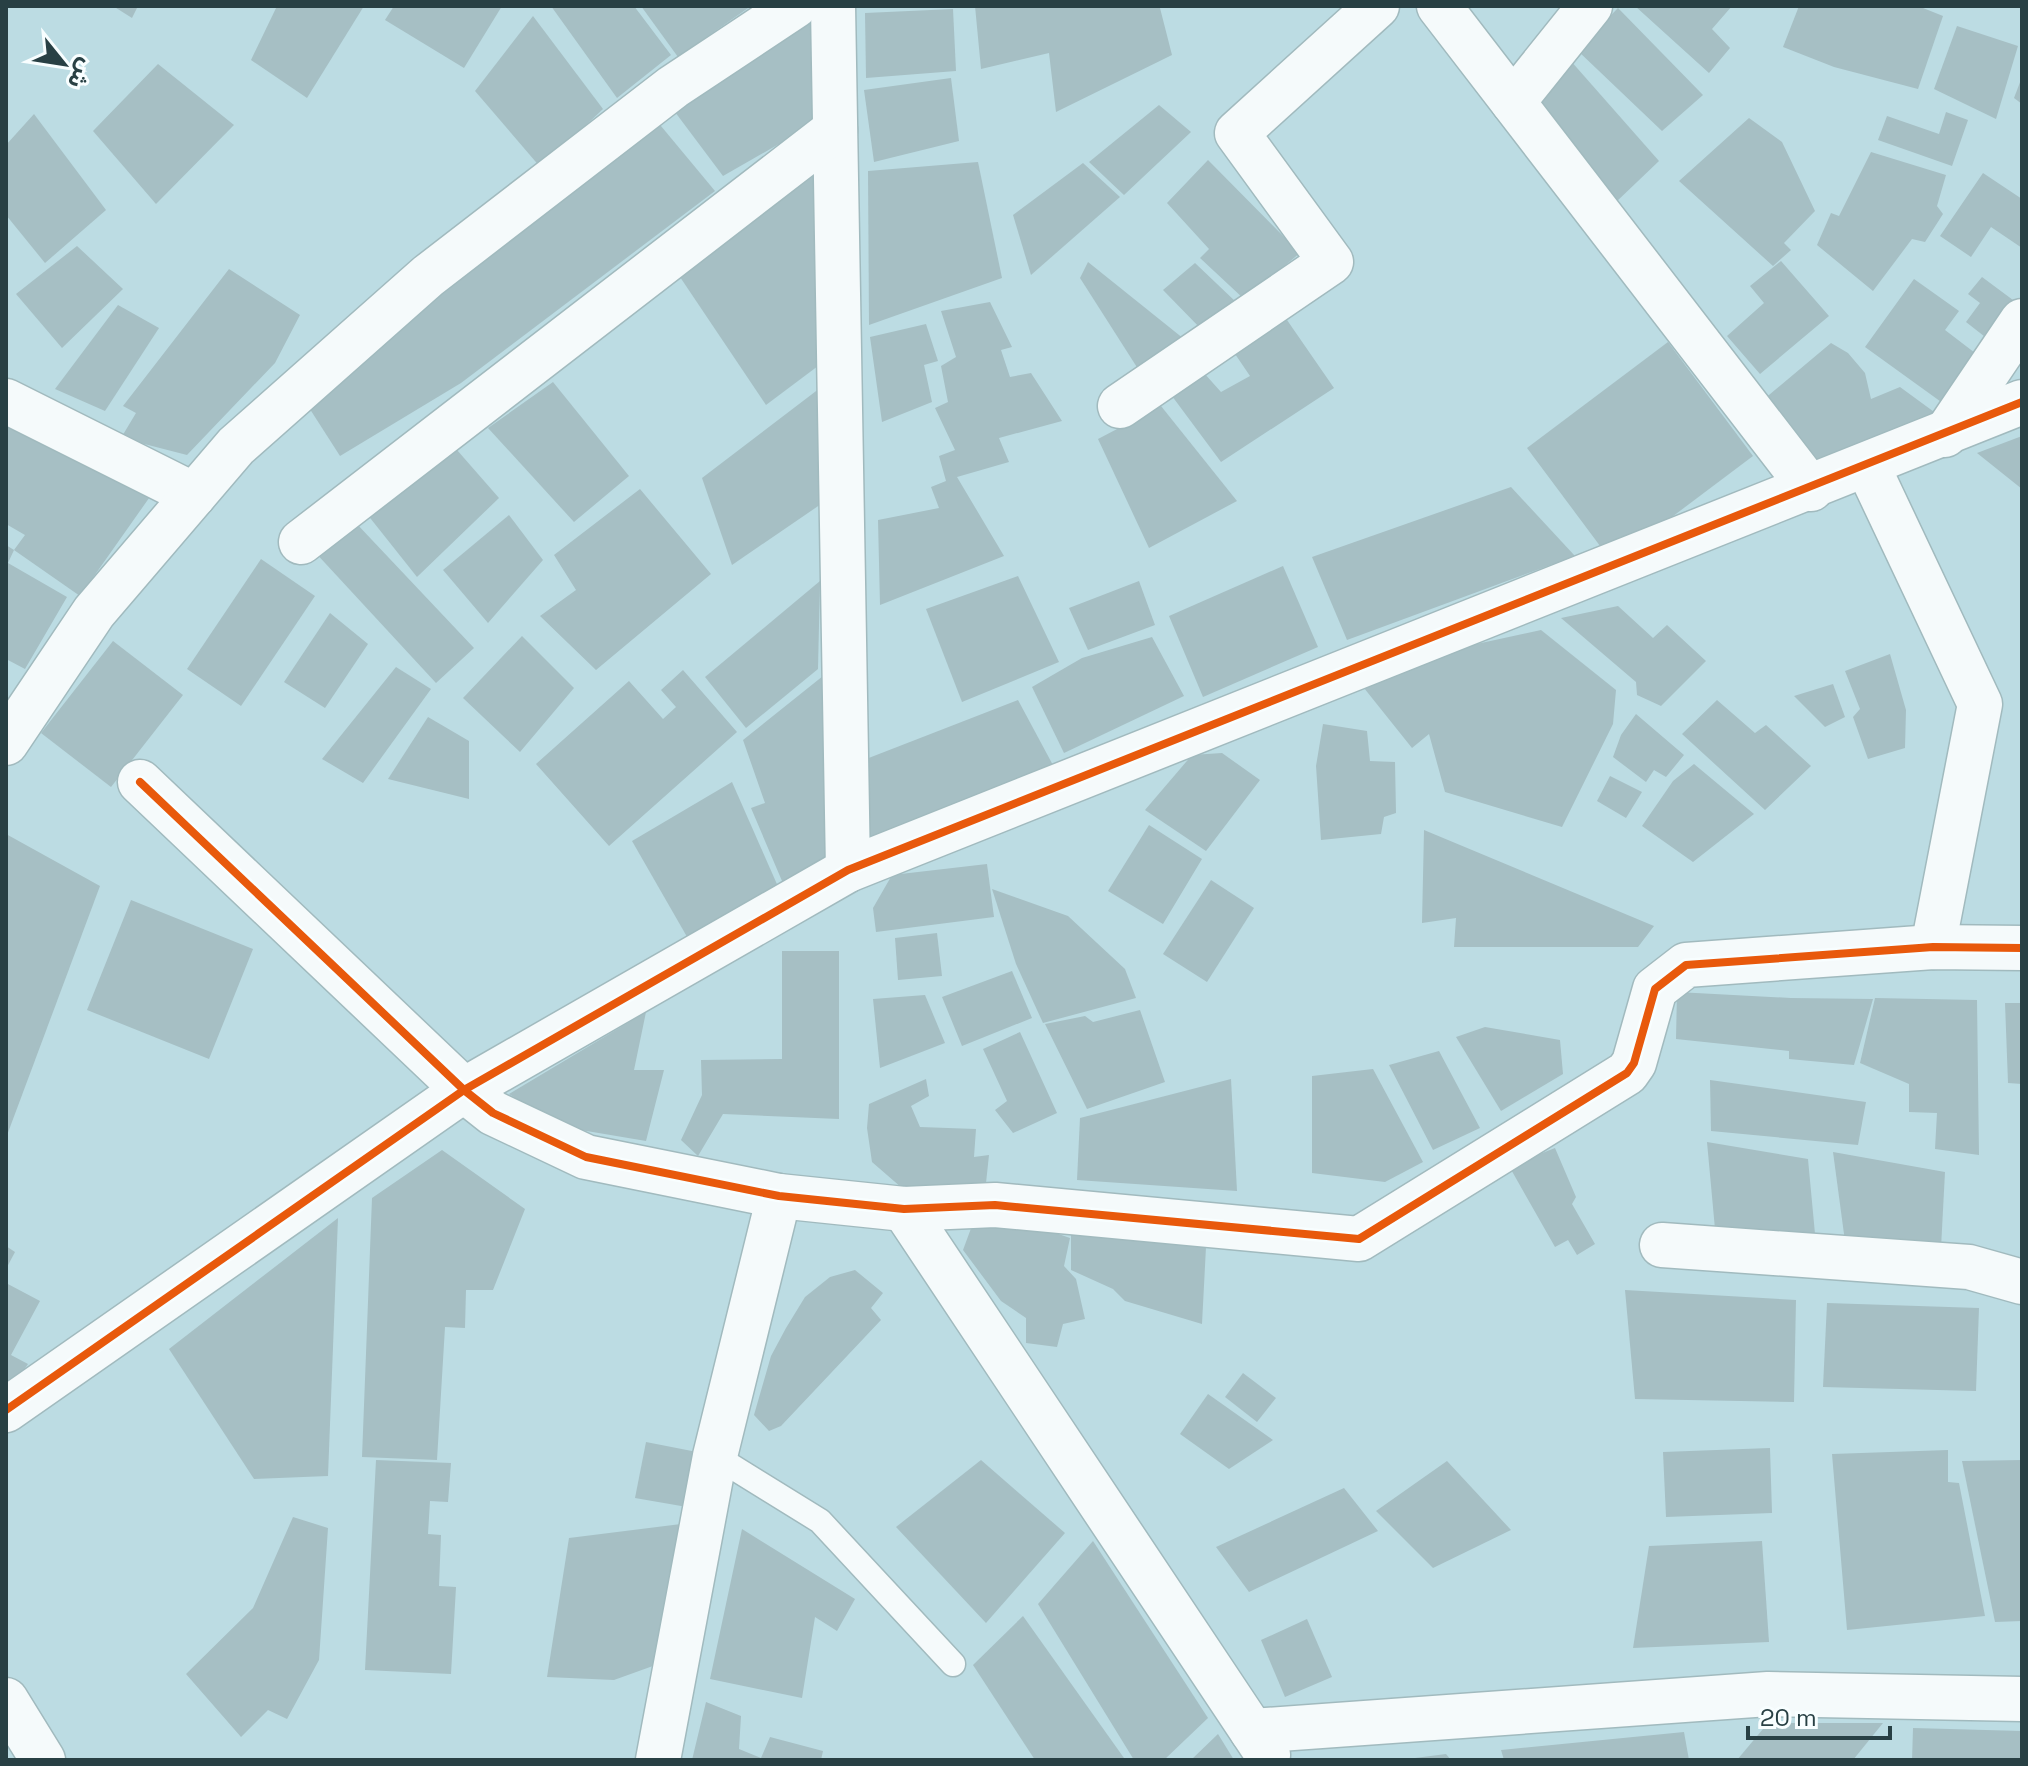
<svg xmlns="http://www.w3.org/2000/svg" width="2028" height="1766" font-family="'Space Grotesk','Noto Sans Arabic',sans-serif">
<rect width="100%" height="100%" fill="#bcdce3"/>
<g fill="#a6bfc4">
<polygon points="113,6 138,6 132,18"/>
<polygon points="277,6 364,6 307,98 251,60"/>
<polygon points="394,6 502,6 464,68 385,20"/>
<polygon points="551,6 634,6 671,55 617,98"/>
<polygon points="641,6 751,6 678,57"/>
<polygon points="975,6 1160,8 1172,55 1056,112 1049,53 981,69"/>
<polygon points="1635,6 1732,6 1712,29 1730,48 1709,73"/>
<polygon points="1799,6 1918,6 1943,16 1918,89 1834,67 1783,47"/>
<polygon points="1618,8 1703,95 1662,131 1577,50"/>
<polygon points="953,9 956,71 866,78 865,13"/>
<polygon points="815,10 819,121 723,176 672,108"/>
<polygon points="533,16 603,109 541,168 475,91"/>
<polygon points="1957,26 2018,46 1996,119 1934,89"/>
<polygon points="1570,60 1659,161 1615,203 1526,101"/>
<polygon points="158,64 234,125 156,204 93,131"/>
<polygon points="2022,77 2022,104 2014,98"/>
<polygon points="951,78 959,141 874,162 864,90"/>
<polygon points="1159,105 1191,132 1124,195 1089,162"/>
<polygon points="1946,112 1968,120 1952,166 1878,140 1887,116 1939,134"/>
<polygon points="34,114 106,210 45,263 6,215 6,145"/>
<polygon points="1749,118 1782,142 1815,211 1784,243 1791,250 1773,266 1679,181"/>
<polygon points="656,120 715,191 461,383 340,456 306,403"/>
<polygon points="1871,152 1946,175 1937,206 1943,214 1925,242 1912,239 1873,291 1817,245 1831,213 1839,216"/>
<polygon points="1208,160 1300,253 1244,299 1200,258 1209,249 1167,203"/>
<polygon points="978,162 1002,278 869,325 868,171"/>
<polygon points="1083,163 1120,197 1031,275 1013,215"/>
<polygon points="821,170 822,363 766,405 680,277"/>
<polygon points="1983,173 2022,199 2022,248 1991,227 1971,257 1940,236"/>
<polygon points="77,246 123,289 62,348 16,294"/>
<polygon points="1781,261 1829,316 1760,374 1727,336 1764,303 1750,286"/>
<polygon points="1088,262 1184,339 1140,372 1080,278"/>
<polygon points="1195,263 1237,303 1205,333 1163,290"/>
<polygon points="229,269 300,315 275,363 187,455 121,438 136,413 123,406"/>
<polygon points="1982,277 2017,303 1989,340 1966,322 1980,303 1968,294"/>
<polygon points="1914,279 1959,311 1945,330 1979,356 1944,404 1865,347"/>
<polygon points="990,302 1012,347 1001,350 1010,377 1031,373 1062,421 999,438 1009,462 957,477 1004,556 880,605 878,520 939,508 931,487 946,481 939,456 955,450 935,408 948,402 941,366 956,357 941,311"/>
<polygon points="118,305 159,328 105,411 55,389"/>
<polygon points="1287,320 1334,388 1221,462 1169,392 1204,373 1221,392 1250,376 1233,351"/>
<polygon points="926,324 938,361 924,365 932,402 882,422 870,337"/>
<polygon points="1668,342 1753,456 1612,562 1527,448"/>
<polygon points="1831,343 1848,353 1865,373 1871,399 1900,387 1941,417 1841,461 1817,459 1800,445 1763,400"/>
<polygon points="553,382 629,476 574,522 488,428"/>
<polygon points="824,385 827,500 732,565 702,478"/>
<polygon points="1161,406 1237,501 1149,548 1098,439"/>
<polygon points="6,421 154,491 80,596 14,550 25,535 6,524"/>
<polygon points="2022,436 2022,489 1977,453"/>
<polygon points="457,450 499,498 417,577 363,509"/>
<polygon points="1511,487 1575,556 1347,640 1312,557"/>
<polygon points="640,489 711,574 596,670 540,616 576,590 554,555"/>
<polygon points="509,515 543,560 488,623 443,570"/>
<polygon points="355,522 474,648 436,683 313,550"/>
<polygon points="6,545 14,550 8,563 67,597 25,669 6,659"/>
<polygon points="261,559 315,596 241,706 187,669"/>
<polygon points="1283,566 1318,647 1203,697 1169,616"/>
<polygon points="1018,576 1059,662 962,702 926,609"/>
<polygon points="820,581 818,669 746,728 705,677"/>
<polygon points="1139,581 1155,625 1088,650 1069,608"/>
<polygon points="1618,606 1653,638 1667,625 1706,661 1661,706 1637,695 1636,682 1561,618"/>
<polygon points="330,613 368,644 325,708 284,682"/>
<polygon points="1541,630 1616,690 1613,724 1562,827 1445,792 1429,734 1412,748 1360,683 1449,650"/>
<polygon points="522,636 574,688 520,752 463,698"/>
<polygon points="1152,637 1184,696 1064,753 1032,687 1082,658"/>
<polygon points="113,641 183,695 111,787 41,733"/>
<polygon points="1890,654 1906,710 1905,748 1868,759 1853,717 1860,709 1845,671"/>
<polygon points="396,667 431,689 363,783 322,759"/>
<polygon points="683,670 737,732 609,846 536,764 629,681 663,719 676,707 661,690"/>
<polygon points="823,676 833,858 785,888 751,808 765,803 743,740"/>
<polygon points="1833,684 1845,717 1825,727 1794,696"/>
<polygon points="1018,700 1054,767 863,846 861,761"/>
<polygon points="1717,700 1755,733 1766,725 1811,766 1765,810 1682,734"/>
<polygon points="1636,714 1684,755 1666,777 1654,770 1646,782 1613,757 1621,735"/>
<polygon points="428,717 469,741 469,799 388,779"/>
<polygon points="1323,724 1367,731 1370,761 1395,762 1396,813 1384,817 1381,834 1321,840 1316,766"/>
<polygon points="1222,753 1260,780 1206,851 1145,810 1192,755"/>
<polygon points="1694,764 1754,814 1693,862 1642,826 1673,781"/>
<polygon points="1610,776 1642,792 1626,818 1597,801"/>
<polygon points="732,782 780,891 690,942 632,841"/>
<polygon points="1149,825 1202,859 1163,924 1108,891"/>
<polygon points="1424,830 1654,926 1638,947 1454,947 1456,918 1422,923"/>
<polygon points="6,834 100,886 6,1138"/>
<polygon points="987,864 994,917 876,932 873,908 892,875"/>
<polygon points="1211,880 1254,908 1207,982 1163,954"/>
<polygon points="992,889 1068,916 1125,969 1136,998 1043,1023 1016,964"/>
<polygon points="131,900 253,949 209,1059 87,1010"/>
<polygon points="937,933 942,976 898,980 895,938"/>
<polygon points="782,951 839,951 839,1119 723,1114 698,1156 681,1140 702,1095 701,1060 782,1059"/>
<polygon points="1012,971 1032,1018 962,1046 942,997"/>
<polygon points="1677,992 1791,998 1873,999 1854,1065 1789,1059 1789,1051 1676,1039"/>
<polygon points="925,995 945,1043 880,1068 873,999"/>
<polygon points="1875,998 1977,1000 1979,1155 1935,1149 1937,1113 1909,1112 1909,1084 1860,1063"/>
<polygon points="2005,1003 2022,1003 2022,1084 2008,1083"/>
<polygon points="1140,1010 1165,1082 1087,1109 1045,1024 1085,1016 1093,1022"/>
<polygon points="646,1012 634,1070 664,1070 646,1141 563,1127 509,1094"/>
<polygon points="1485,1027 1560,1040 1563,1074 1501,1111 1456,1037"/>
<polygon points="1020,1032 1057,1113 1013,1133 995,1110 1007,1101 983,1049"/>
<polygon points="1439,1051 1480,1128 1433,1150 1389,1065"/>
<polygon points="1373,1069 1423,1162 1385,1182 1312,1173 1312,1076"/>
<polygon points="926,1079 929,1096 911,1106 920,1127 976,1129 974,1157 989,1155 986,1183 902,1188 872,1162 867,1128 869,1104"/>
<polygon points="1231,1079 1237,1191 1077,1180 1080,1118"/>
<polygon points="1710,1080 1866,1102 1858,1145 1711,1131"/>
<polygon points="1707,1142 1808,1159 1815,1234 1716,1240"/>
<polygon points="1555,1148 1576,1197 1572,1204 1595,1244 1577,1255 1568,1240 1555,1247 1509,1166"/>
<polygon points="442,1150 525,1209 493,1290 466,1290 465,1328 445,1327 437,1460 362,1457 372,1198"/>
<polygon points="1833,1152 1945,1172 1941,1248 1846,1249"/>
<polygon points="338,1218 328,1476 254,1479 169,1349"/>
<polygon points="973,1223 1050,1231 1070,1238 1064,1266 1076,1279 1085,1319 1063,1324 1057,1347 1026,1343 1026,1318 1001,1301 963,1250"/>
<polygon points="1071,1234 1206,1247 1202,1324 1125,1301 1113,1289 1071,1270"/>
<polygon points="6,1246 15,1252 6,1269"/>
<polygon points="855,1270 883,1293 871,1308 881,1320 781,1426 769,1431 754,1415 771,1356 786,1328 805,1297 830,1277"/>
<polygon points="6,1283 40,1301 11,1355 28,1364 6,1396"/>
<polygon points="1625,1290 1796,1300 1794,1402 1635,1399"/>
<polygon points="1827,1303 1979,1308 1976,1391 1823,1387"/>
<polygon points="1243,1373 1276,1398 1257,1422 1225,1397"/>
<polygon points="1208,1394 1273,1440 1229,1469 1180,1434"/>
<polygon points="646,1442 697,1452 687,1507 635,1498"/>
<polygon points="1770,1448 1772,1513 1666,1517 1663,1452"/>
<polygon points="1948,1450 1948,1482 1959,1483 1985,1616 1847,1630 1832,1454"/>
<polygon points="376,1460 451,1463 448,1502 430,1501 428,1534 441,1535 439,1586 456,1587 451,1674 365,1670"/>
<polygon points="981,1460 1065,1533 986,1623 896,1527"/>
<polygon points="2022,1460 2022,1621 1995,1622 1962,1461"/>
<polygon points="1447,1461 1511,1530 1433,1568 1376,1511"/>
<polygon points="1344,1488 1378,1531 1249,1592 1216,1547"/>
<polygon points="293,1517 328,1528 319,1660 287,1719 268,1710 241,1737 186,1674 253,1608"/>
<polygon points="689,1523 664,1662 614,1680 547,1677 569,1538"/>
<polygon points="742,1529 855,1599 837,1631 815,1617 802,1698 710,1679"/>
<polygon points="1093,1541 1208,1718 1164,1760 1134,1760 1038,1604"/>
<polygon points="1762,1541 1769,1642 1633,1648 1649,1546"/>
<polygon points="1023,1616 1124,1758 1121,1760 1035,1760 973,1665"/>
<polygon points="1307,1619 1332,1677 1285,1697 1261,1640"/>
<polygon points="706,1702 741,1716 739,1749 761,1758 770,1737 823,1751 821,1760 692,1760"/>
<polygon points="1768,1723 1883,1723 1853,1760 1737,1760"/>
<polygon points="1913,1728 2022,1731 2022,1760 1912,1760"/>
<polygon points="1684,1732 1689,1760 1504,1760 1501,1750"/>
<polygon points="1218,1734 1234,1760 1191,1760"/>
<polygon points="1446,1754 1451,1760 1415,1760 1415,1758"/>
</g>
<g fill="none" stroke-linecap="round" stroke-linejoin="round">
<defs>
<polyline id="service" points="715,1456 820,1521 953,1664"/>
<g id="minor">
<polyline points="833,6 848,870"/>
<polyline points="1439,6 1811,489"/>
<polyline points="1513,102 1590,6"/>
<polyline points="6,401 194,495"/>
<polyline points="1120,406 1331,262 1237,133 1377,6"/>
<polyline points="1945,435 2022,321"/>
<polyline points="301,542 835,130"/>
<polyline points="6,743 94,612 236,446 428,276 673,87 795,6"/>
<polyline points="140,782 464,1090 493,1113 586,1157 779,1196 904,1209 995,1205 1359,1239 1627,1073 1634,1063 1655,989 1686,965 1933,947 2022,948"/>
<polyline points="904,1209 1268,1755"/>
<polyline points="1662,1245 1969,1267 2022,1282"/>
<polyline points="6,1410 464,1090 848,870 2022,402"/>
<polyline points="6,1700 43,1760"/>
<polyline points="1252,1731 1768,1694 2022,1699"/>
<polyline points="658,1760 715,1456 779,1196"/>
</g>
<polyline id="tertiary" points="1868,467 1980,704 1933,947"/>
</defs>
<use href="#service" stroke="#a1babe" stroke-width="27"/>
<use href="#minor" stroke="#a1babe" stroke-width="47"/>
<use href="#tertiary" stroke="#a1babe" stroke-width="47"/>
<use href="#service" stroke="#f5fafb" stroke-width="24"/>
<use href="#minor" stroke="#f5fafb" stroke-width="44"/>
<use href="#tertiary" stroke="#f5fafb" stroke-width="44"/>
<defs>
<g id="cycleway">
<polyline points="140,782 464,1090 493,1113 586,1157 779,1196 904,1209 995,1205 1359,1239 1627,1073 1634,1063 1655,989 1686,965 1933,947 2022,948"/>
<polyline points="6,1410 464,1090 848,870 2022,402"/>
</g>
</defs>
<use href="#cycleway" stroke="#f8feff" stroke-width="13"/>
<use href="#cycleway" stroke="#e8590c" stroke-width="8"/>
</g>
<rect width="2028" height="1766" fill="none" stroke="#284044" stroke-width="16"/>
<g transform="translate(64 64) rotate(120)" stroke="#f8feff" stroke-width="6" paint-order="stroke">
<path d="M0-6L14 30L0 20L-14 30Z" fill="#284044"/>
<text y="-12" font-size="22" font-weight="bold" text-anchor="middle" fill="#284044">ش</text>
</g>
<path d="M1748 1726v12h142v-12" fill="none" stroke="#284044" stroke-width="4"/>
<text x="1760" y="1726" font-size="24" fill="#284044" stroke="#f8feff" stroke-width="6" paint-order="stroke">20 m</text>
</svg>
